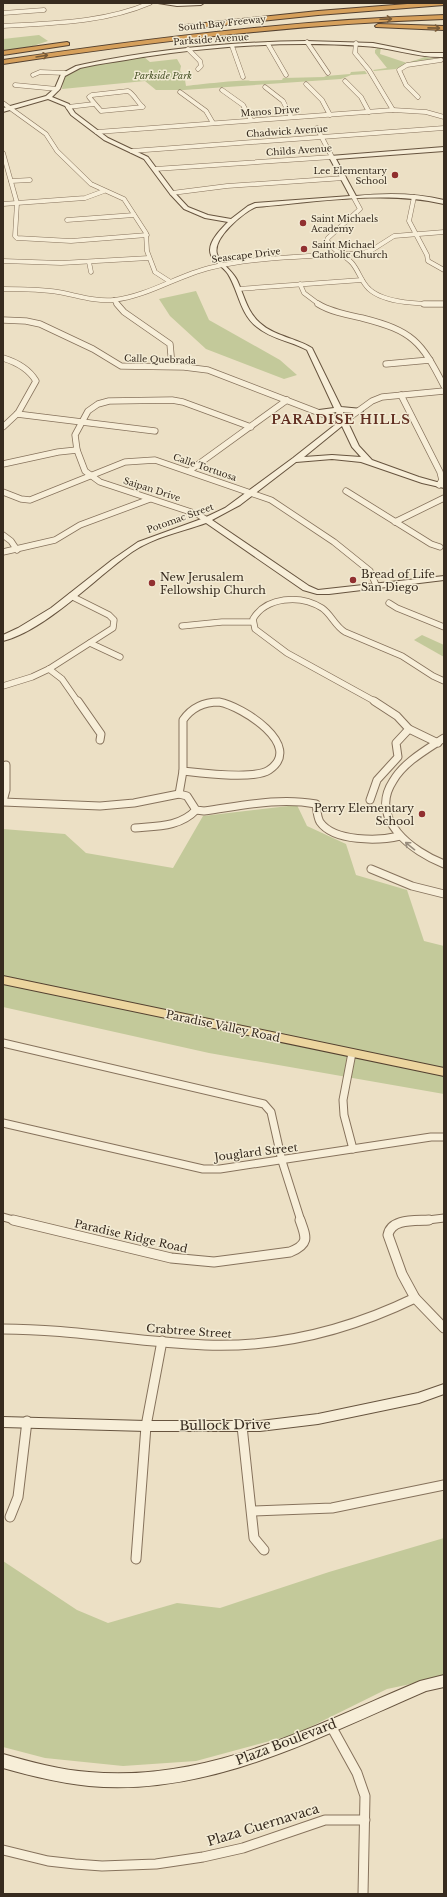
<svg xmlns="http://www.w3.org/2000/svg" width="447" height="1897" font-family="'Libre Baskerville',serif">
<rect width="100%" height="100%" fill="#ece0c5"/>
<g fill="#c3c99a">
<polygon points="39,35 48,41 33,46 3,51 3,39"/>
<polygon points="379,47 381,47 380,54 407,63 425,57 436,59 406,64 396,69 374,71 373,70 387,68 375,53 375,50"/>
<path d="M 144,57 L 150,62 L 177,59 L 181,66 L 180,71 L 184,74 L 186,86 C 196,85 246,79 250,81 L 282,80 L 283,78 L 324,77 L 326,76 L 350,74 L 351,72 L 365,71 L 367,74 L 351,75 L 341,79 L 184,90 L 156,90 L 145,81 L 62,89 L 64,76 L 77,69 L 88,66 Z"/>
<polygon points="196,291 209,320 280,360 297,375 284,379 206,349 170,316 159,299"/>
<polygon points="422,635 444,645 444,657 414,640"/>
<polygon points="297,805 307,826 346,844 356,875 407,890 424,941 444,946 444,1094 209,1053 3,1007 3,829 65,834 86,853 173,868 203,816"/>
<polygon points="444,1538 444,1677 387,1689 296,1734 196,1761 123,1766 45,1758 3,1747 3,1561 77,1610 108,1623 177,1603 220,1608 329,1572"/>
</g>
<g fill="none" stroke-linecap="round" stroke-linejoin="round">
<defs>
<g id="street-far3">
<polyline points="3,13 44,10"/>
<path d="M 3,26 C 53,23 103,23 150,3"/>
<polyline points="307,42 328,73"/>
<polyline points="356,43 355,53 369,70 393,110"/>
<polyline points="268,44 286,75"/>
<polyline points="232,46 243,77"/>
<polyline points="188,49 200,61 201,66 198,69"/>
<polyline points="33,75 40,72 65,73"/>
<polyline points="345,81 361,97 369,112"/>
<polyline points="306,84 322,100 330,115"/>
<polyline points="15,85 57,89"/>
<polyline points="265,87 283,101 291,117"/>
<polyline points="222,90 243,105 251,120"/>
<path d="M 128,91 C 134,94 137,102 143,107 L 101,111 L 89,97 L 92,95 Z"/>
<polyline points="180,92 206,111 213,123"/>
<polyline points="418,97 406,85 399,70 407,65 441,60"/>
<polyline points="3,103 46,134 57,151 91,184 124,199 146,233 147,251 155,272 169,281"/>
<polyline points="68,107 94,104"/>
<polyline points="97,132 393,110 426,112 444,117"/>
<polyline points="132,151 444,128"/>
<polyline points="3,153 17,203 15,236 17,238 71,241 147,235"/>
<polyline points="155,169 332,157 317,128"/>
<polyline points="11,181 30,180"/>
<polyline points="172,193 227,186 344,178"/>
<polyline points="414,197 409,221 427,255 428,261 444,270"/>
<path d="M 354,198 L 360,209 L 328,238 L 327,240 C 332,251 344,254 352,263 C 359,271 361,282 369,289 C 385,304 423,304 444,304"/>
<polyline points="3,204 85,198 104,191"/>
<polyline points="67,220 134,215"/>
<polyline points="3,261 61,263 149,258"/>
<polyline points="89,262 91,272"/>
<polyline points="300,284 304,293 320,305"/>
<path d="M 3,289 C 21,289 40,289 58,292 C 76,295 95,302 114,300 C 148,296 177,276 209,268 C 259,256 312,257 363,253 L 372,250 L 394,236 L 444,232"/>
<polyline points="238,289 362,280"/>
<polyline points="114,300 118,305"/>
</g>
<g id="street-far2">
<polyline points="117,304 124,312 170,344 172,366"/>
<path d="M 318,304 C 331,312 348,315 362,318 C 413,331 421,341 444,386"/>
<polyline points="424,304 444,304"/>
<polyline points="3,320 26,321 40,324 93,349 121,366 184,367 208,370 343,422 372,401 382,397 444,391"/>
<path d="M 3,358 C 16,362 29,369 36,381 L 18,413 L 3,427"/>
<polyline points="386,364 430,360"/>
<polyline points="401,395 440,472 442,480 439,485"/>
<polyline points="17,414 155,431"/>
<polyline points="3,464 58,452 77,450"/>
<polyline points="189,471 287,400"/>
<polyline points="346,491 431,544 440,547"/>
<polyline points="3,492 21,499 30,500 125,462 155,460 271,500 334,542 370,571 376,585"/>
<polyline points="207,520 197,514 100,482 85,471 77,450 75,435 88,411 98,404 109,401 172,400 183,402 251,427"/>
<polyline points="395,522 444,498"/>
<polyline points="3,535 11,541 17,550"/>
<polyline points="3,552 55,540 80,525 150,499"/>
<polyline points="389,603 397,608 444,627"/>
<polyline points="182,626 222,622 252,622"/>
<polyline points="90,643 120,657"/>
<polyline points="49,669 62,679 78,702"/>
<polyline points="3,686 32,677 49,669 113,628 114,620 109,615 71,596"/>
<path d="M 376,702 L 287,653 L 255,629 L 253,619 C 266,597 300,594 322,608 C 331,614 335,626 345,632 L 402,656 L 433,676 L 444,681"/>
</g>
<g id="street-far1">
<polyline points="78,701 101,734 100,740"/>
<polyline points="374,701 397,716 409,729 438,743"/>
<path d="M 219,702 C 242,706 305,746 269,770 C 254,780 201,773 183,771 L 183,720 C 192,707 204,702 219,702 Z"/>
<path d="M 444,738 C 426,750 404,762 393,781 C 368,819 413,852 444,864"/>
<polyline points="179,794 183,771"/>
<polyline points="370,800 377,780 398,757 396,743 409,729"/>
<polyline points="3,801 6,790 6,765"/>
<path d="M 3,802 L 100,806 L 134,803 L 179,794 L 187,796 L 196,810 L 204,811 C 241,806 279,797 316,804 C 317,810 317,817 320,822 C 334,842 379,841 400,836"/>
<path d="M 135,828 C 157,826 180,827 196,810"/>
<polyline points="371,869 412,886 444,894"/>
<polyline points="3,1043 264,1104 271,1112 282,1161 301,1221"/>
<polyline points="352,1053 343,1100 344,1115 353,1149"/>
<polyline points="3,1123 203,1169 220,1169 431,1137 444,1137"/>
<polyline points="3,1217 17,1221"/>
<polyline points="420,1221 444,1218"/>
</g>
<g id="street">
<path d="M 13,1220 L 171,1258 L 214,1262 L 290,1252 C 310,1244 306,1237 300,1220"/>
<path d="M 429,1220 C 416,1221 391,1218 388,1235 L 402,1274 L 415,1298 L 444,1328"/>
<path d="M 3,1329 C 71,1329 137,1342 205,1345 C 279,1348 349,1330 415,1298"/>
<polyline points="242,1426 254,1538 264,1550"/>
<polyline points="252,1511 332,1508 444,1485"/>
<polyline points="10,1517 18,1497 27,1421"/>
<polyline points="136,1559 146,1426 162,1341"/>
<polyline points="331,1726 357,1773 365,1796 363,1894"/>
<polyline points="3,1850 48,1861 75,1864 102,1866 156,1864 203,1857 243,1848 325,1820 365,1820"/>
</g>
<g id="secondary">
<polygon points="158,3 204,3 201,5 177,6"/>
<path d="M 306,41 L 373,43 L 423,53 L 444,53 L 444,57 C 416,58 391,47 363,46 C 290,41 215,46 143,57 C 122,61 101,63 80,68 L 65,76 L 60,89 L 52,97 L 69,104 L 75,113 L 108,138 L 148,157 L 174,192 L 188,207 L 208,215 L 231,219 L 248,206 L 255,203 L 350,196 L 329,157 L 330,156 L 444,147 L 444,151 L 336,159 L 356,196 C 386,193 415,193 444,200 L 444,204 C 386,190 316,202 256,207 C 244,212 212,238 217,254 C 220,263 232,270 237,280 C 244,295 247,312 260,323 C 274,336 296,338 312,348 L 341,407 L 362,409 L 363,411 L 359,413 L 343,412 L 359,446 L 372,460 L 419,477 L 444,484 L 444,488 L 422,483 L 361,462 L 332,459 L 296,462 L 240,505 L 212,520 L 309,586 L 318,590 L 444,576 L 444,580 L 329,594 L 317,594 L 303,590 L 206,523 C 181,532 154,537 132,552 C 95,578 46,630 3,641 L 3,635 L 18,628 L 51,608 L 112,560 L 138,542 L 204,518 L 225,508 L 293,458 L 340,421 L 336,412 C 329,414 321,416 315,412 L 319,410 L 334,408 L 307,350 C 291,341 271,339 257,327 C 240,314 239,292 228,274 C 223,266 210,261 210,250 C 210,240 221,229 228,222 L 205,218 L 184,209 L 170,194 L 144,159 L 104,140 L 71,115 L 65,106 L 48,99 L 3,112 L 3,108 L 46,96 L 55,88 L 61,74 L 76,66 L 85,64 C 158,49 232,42 306,41 ZM 342,426 L 352,447 L 361,457 L 332,455 L 304,457 Z"/>
<polygon points="444,1384 444,1394 419,1403 318,1424 260,1431 146,1431 3,1427 3,1417 146,1421 260,1421 318,1414 418,1393"/>
<path d="M 444,1675 L 444,1687 L 426,1691 C 319,1737 209,1797 89,1786 C 60,1783 31,1776 3,1768 L 3,1754 C 31,1762 60,1770 89,1772 C 207,1783 315,1725 420,1681 Z"/>
</g>
<polygon id="primary" points="3,976 444,1068 444,1076 3,984"/>
<g id="highway">
<polygon points="420,3 444,3 444,5 318,15 186,29 183,27 186,25 318,11"/>
<path d="M 444,15 L 444,19 C 296,24 150,42 3,64 L 3,60 C 150,38 296,20 444,15 Z"/>
<polygon points="378,24 444,26 444,30 376,27 375,26"/>
<polygon points="67,42 69,43 69,45 3,55 3,51"/>
</g>
</defs>
<use href="#street-far3" stroke="#86725c" stroke-width="5"/>
<use href="#street-far2" stroke="#86725c" stroke-width="7"/>
<use href="#street-far1" stroke="#86725c" stroke-width="9"/>
<use href="#street" stroke="#86725c" stroke-width="11"/>
<use href="#secondary" stroke="#67543f" stroke-width="2"/>
<use href="#primary" stroke="#544130" stroke-width="2"/>
<use href="#highway" stroke="#544130" stroke-width="2"/>
<use href="#street-far3" stroke="#f7eed8" stroke-width="4"/>
<use href="#street-far2" stroke="#f7eed8" stroke-width="5.5"/>
<use href="#street-far1" stroke="#f7eed8" stroke-width="7"/>
<use href="#street" stroke="#f7eed8" stroke-width="9"/>
<use href="#secondary" fill="#f7eed8" fill-rule="evenodd"/>
<use href="#primary" fill="#ecd59f" fill-rule="evenodd"/>
<use href="#highway" fill="#d6a05b" fill-rule="evenodd"/>
</g>
<defs><path id="oneway-shaft" d="M-6 0H5M1.5-3L5.5 0L1.5 3" fill="none" stroke-width="1.6" stroke-linecap="round" stroke-linejoin="round"/></defs>
<g stroke="#775a37">
<use href="#oneway-shaft" transform="translate(386 19) rotate(-2)"/>
<use href="#oneway-shaft" transform="translate(434 28) rotate(1)"/>
<use href="#oneway-shaft" transform="translate(42 56) rotate(-9)"/>
</g>
<use stroke="#978c7c" href="#oneway-shaft" transform="translate(410 846) rotate(-141)"/>
<g fill="#913030" stroke="#f3ebd4" stroke-width="1.5">
<circle cx="395" cy="175" r="4"/>
<circle cx="303" cy="223" r="4"/>
<circle cx="304" cy="249" r="4"/>
<circle cx="353" cy="580" r="4"/>
<circle cx="152" cy="583" r="4"/>
<circle cx="422" cy="814" r="4"/>
</g>
<g text-anchor="middle" dominant-baseline="central" stroke-width="3" stroke-linejoin="round" paint-order="stroke">
<g font-size="9" fill="#372b1f" stroke="#f3ebd4">
<text transform="translate(222 23) rotate(-6)">South Bay Freeway</text>
<text transform="translate(211 39) rotate(-4)">Parkside Avenue</text>
<text transform="translate(270 111) rotate(-4)">Manos Drive</text>
<text transform="translate(287 131) rotate(-4)">Chadwick Avenue</text>
<text transform="translate(299 150) rotate(-4)">Childs Avenue</text>
<text transform="translate(246 255) rotate(-7)">Seascape Drive</text>
<text transform="translate(160 359) rotate(2)">Calle Quebrada</text>
<text transform="translate(205 467) rotate(19)">Calle Tortuosa</text>
<text transform="translate(152 489) rotate(18)">Saipan Drive</text>
<text transform="translate(180 518) rotate(-20)">Potomac Street</text>
</g>
<g font-size="9" font-style="italic" fill="#475227" stroke="#f3ebd4">
<text x="163" y="75">Parkside Park</text>
</g>
<g font-size="9" fill="#372b1f" stroke="#f3ebd4" text-anchor="start">
<text x="387" y="170" text-anchor="end">Lee Elementary<tspan x="387" dy="10">School</tspan></text>
<text x="311" y="218">Saint Michaels<tspan x="311" dy="10">Academy</tspan></text>
<text x="312" y="244">Saint Michael<tspan x="312" dy="10">Catholic Church</tspan></text>
</g>
<g font-size="11" fill="#372b1f" stroke="#f3ebd4" text-anchor="start">
<text x="361" y="574">Bread of Life<tspan x="361" dy="13">San Diego</tspan></text>
<text x="160" y="577">New Jerusalem<tspan x="160" dy="13">Fellowship Church</tspan></text>
<text x="414" y="808" text-anchor="end">Perry Elementary<tspan x="414" dy="13">School</tspan></text>
</g>
<g font-size="11" fill="#372b1f" stroke="#f3ebd4">
<text transform="translate(223 1026) rotate(12)">Paradise Valley Road</text>
<text transform="translate(256 1152) rotate(-7)">Jouglard Street</text>
<text transform="translate(131 1236) rotate(13)">Paradise Ridge Road</text>
<text transform="translate(189 1331) rotate(4)">Crabtree Street</text>
</g>
<g font-size="13" font-weight="bold" letter-spacing="1" fill="#612f21" stroke="#f3ebd4">
<text x="341" y="419">PARADISE HILLS</text>
</g>
<g font-size="13" fill="#372b1f" stroke="#f3ebd4">
<text transform="translate(225 1425) rotate(-1)">Bullock Drive</text>
<text transform="translate(286 1742) rotate(-21)">Plaza Boulevard</text>
<text transform="translate(263 1825) rotate(-17)">Plaza Cuernavaca</text>
</g>
</g>
<rect width="447" height="1897" fill="none" stroke="#372b1f" stroke-width="8"/>
</svg>
